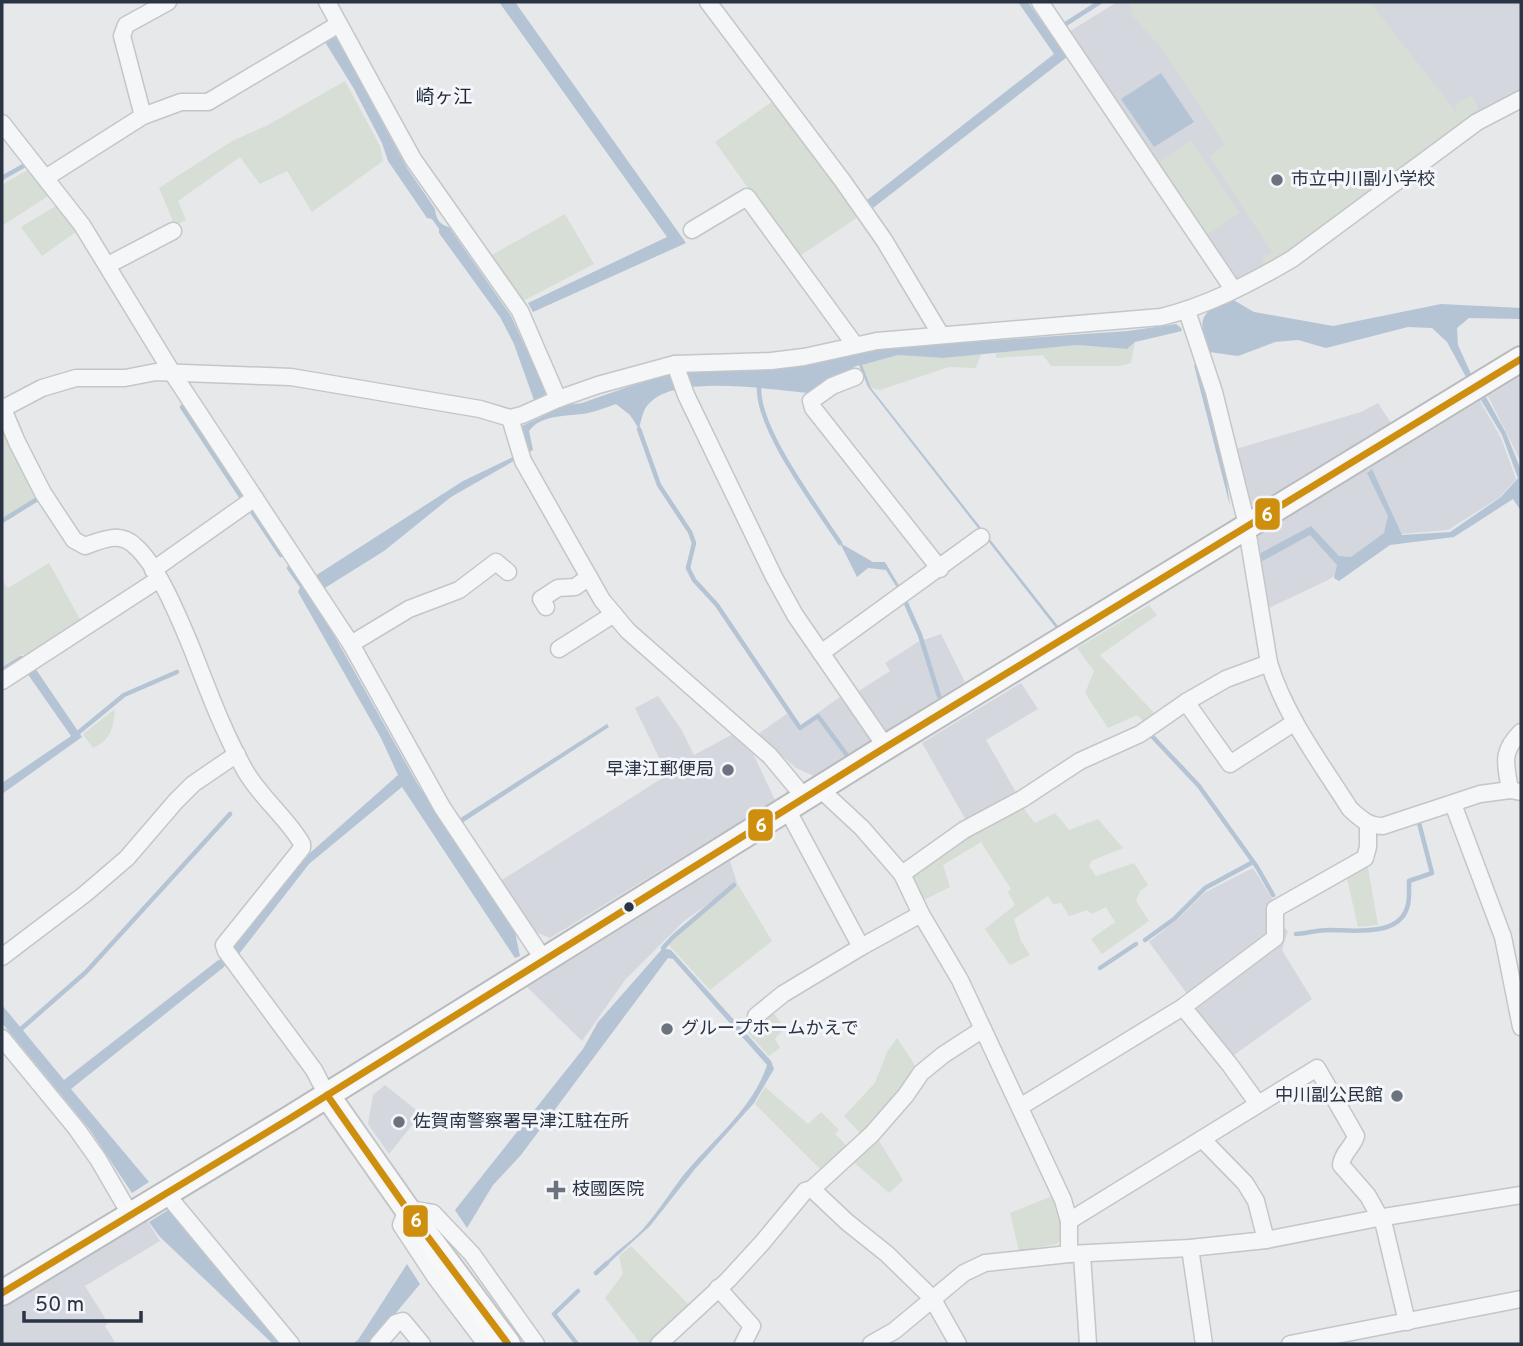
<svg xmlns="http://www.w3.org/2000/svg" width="1523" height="1346" font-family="Overpass,'Noto Sans JP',sans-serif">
<rect width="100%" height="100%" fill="#e6e8ea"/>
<g fill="#d4d7dd">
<polygon points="1117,2 1521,2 1521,89 1460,123 1266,266 1236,279 1067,33"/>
<polygon points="1521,376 1521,462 1488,396"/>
<polygon points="1480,401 1501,438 1516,479 1500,497 1448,530 1389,535 1330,579 1267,609 1255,537"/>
<polygon points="1378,403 1391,423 1250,511 1236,449 1361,412"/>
<polygon points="941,634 965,682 814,776 796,768 758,734 788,713 798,727 844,694 854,694 890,671 885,663 918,642"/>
<polygon points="1021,683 1038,709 986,740 1017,794 967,822 922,743"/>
<polygon points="658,696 681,729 694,755 737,732 748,743 775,800 550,938 533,931 499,882 664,777 666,772 635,708"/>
<polygon points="730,861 737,883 684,921 625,980 582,1041 527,987"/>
<polygon points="1253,868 1276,905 1281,924 1288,931 1282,950 1312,999 1230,1058 1193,1011 1190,998 1149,942 1180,917 1204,893"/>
<polygon points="385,1085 421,1114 389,1154 368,1124 373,1095"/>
<polygon points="147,1220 160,1241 85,1286 108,1323 105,1326 116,1344 2,1344 2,1309"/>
</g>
<g fill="#d6ded6">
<polygon points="1130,2 1370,2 1457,113 1455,104 1471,95 1478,105 1477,113 1311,237 1266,266 1262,258 1272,252 1209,157 1224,144 1163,50 1132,15"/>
<polygon points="345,81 380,146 383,161 312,212 287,171 260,184 240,157 178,201 186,220 175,226 159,188 232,141 268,125"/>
<polygon points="776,99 858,217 798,257 715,142"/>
<polygon points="1191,140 1240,213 1207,235 1158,163"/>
<polygon points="31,168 51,194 2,226 2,185"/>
<polygon points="59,204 80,229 42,256 21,227"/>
<polygon points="565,214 594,264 521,302 488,257"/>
<polygon points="1135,342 1131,363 1120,366 1051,366 1043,355 996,358 996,353 1077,345 1127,349"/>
<polygon points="981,354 976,368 949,367 880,390 871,388 861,365 898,355 943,358"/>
<polygon points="2,418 38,498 2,520"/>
<polygon points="49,563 81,621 25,656 22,654 2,667 2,580 8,588"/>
<polygon points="1149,605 1157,615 1100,655 1155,714 1145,723 1137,715 1108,728 1085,693 1094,671 1077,648"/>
<path d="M 115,709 C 113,728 112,739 93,748 L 83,734 Z"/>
<polygon points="1021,805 1035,823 1055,813 1069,830 1098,819 1123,848 1091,861 1089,866 1096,876 1134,863 1148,885 1140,891 1136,901 1149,921 1102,954 1091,939 1115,922 1106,907 1092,914 1087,910 1069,916 1061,903 1053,904 1048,896 1014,919 1021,941 1030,955 1010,965 985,929 1015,905 1008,892 1011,889 981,842 943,865 950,887 920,902 911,885 914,870 970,832"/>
<polygon points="1367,862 1378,925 1358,927 1346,874"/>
<polygon points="737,883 772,941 710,990 668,944"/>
<polygon points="772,1011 785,1028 775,1039 780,1048 769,1056 747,1032"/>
<polygon points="897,1038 918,1070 862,1135 844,1116 875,1083 887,1052"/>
<polygon points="765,1087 808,1124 821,1112 839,1130 835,1134 849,1148 823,1172 755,1104"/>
<polygon points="876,1136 903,1180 889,1193 850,1159"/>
<polygon points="1055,1195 1064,1234 1057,1244 1019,1251 1010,1213"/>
<polygon points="631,1246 690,1306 654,1344 641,1344 605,1298 623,1274 619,1256"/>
</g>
<g fill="#b4c4d5">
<polygon points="499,2 515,2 686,243 533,312 528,303 667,237"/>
<polygon points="1018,2 1028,2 1067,57 873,208 867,200 1054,54"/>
<path d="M 333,37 L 337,38 L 407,168 L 435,209 C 436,219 440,225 449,227 L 511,316 L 546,392 L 543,398 L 535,403 L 514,344 L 500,317 L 439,233 L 439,229 L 432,219 L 427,218 L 388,161 L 382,143 L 354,89 L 325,42 Z"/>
<polygon points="1161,73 1194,122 1154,147 1121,99"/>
<path d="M 1230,298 L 1254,312 L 1333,326 L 1441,304 L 1521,308 L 1521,319 L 1469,318 L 1457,328 L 1458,345 L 1471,374 L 1466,377 L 1447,342 L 1432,328 L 1408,327 L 1326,348 L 1298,340 L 1275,342 L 1238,356 L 1209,352 C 1198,320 1198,314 1230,298 Z"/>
<path d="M 1176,324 L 1181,328 L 1182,331 L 1135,342 L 1127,349 L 1077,345 L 943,358 L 898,355 L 862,365 L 871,388 L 1058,626 L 1056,628 L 868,387 L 859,365 L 854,367 L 850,372 L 834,375 L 810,393 C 772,390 683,375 653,400 C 643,407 642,417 639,429 L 630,415 L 616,404 C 607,407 597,411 588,413 C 569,417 542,413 529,431 L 533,450 L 451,497 L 384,551 L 312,596 L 417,783 L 515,932 L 520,956 L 515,958 L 402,787 L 309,864 L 239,954 L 228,960 L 224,967 L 71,1089 L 149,1182 L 132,1193 L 90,1130 L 2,1023 L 2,1005 L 64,1080 L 217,961 L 231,954 L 235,942 L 310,853 L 398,775 L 381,738 L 298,592 L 301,585 L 463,481 L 515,456 L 522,426 L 566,405 L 582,403 L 662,375 L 721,370 L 883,348 L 1128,331 Z"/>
<path d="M 1197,363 C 1213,410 1224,458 1230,506 L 1194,365 Z"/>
<polygon points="1486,397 1506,433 1521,470 1521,511 1513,499 1454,537 1390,545 1339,581 1334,578 1337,565 1310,535 1259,563 1259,554 1311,526 1339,556 1351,557 1384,533 1388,516 1367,473 1372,469 1402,535 1450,532 1501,497 1518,478 1502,435 1481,400"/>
<polygon points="840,543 873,562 885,562 901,589 899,591 886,570 868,568 857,577"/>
<polygon points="35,668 82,737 2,794 2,783 71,736 27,673"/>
<polygon points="607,724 609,727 462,823 459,819"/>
<path d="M 663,948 L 671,950 L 771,1061 L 774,1069 L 754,1103 L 695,1169 L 650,1226 L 608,1264 L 606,1262 C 617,1250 632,1241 643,1229 C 657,1213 669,1194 682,1177 C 711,1141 753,1109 767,1065 L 673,959 L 668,958 L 521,1155 L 493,1185 L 467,1228 L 455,1210 L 583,1049 L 598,1022 Z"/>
<polygon points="168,1210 282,1344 273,1344 160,1237 149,1222"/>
<polygon points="407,1264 420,1284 370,1344 352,1344 358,1340"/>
</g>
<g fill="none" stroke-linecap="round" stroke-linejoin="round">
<g stroke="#b4c4d5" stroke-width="4.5">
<polyline points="1064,25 1100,2"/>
<polyline points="2,178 25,165"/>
<path d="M 759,388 C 758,430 816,506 840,543"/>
<polyline points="182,407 242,498"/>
<polyline points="639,429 659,485 690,532 694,543 688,568 694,580 717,605 800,728 818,716 846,754"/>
<polyline points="251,510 281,555"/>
<polyline points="2,521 39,498"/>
<polyline points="289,568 301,585"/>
<polyline points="905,601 920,635 939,696"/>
<polyline points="2,670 21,658"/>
<polyline points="79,732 124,695 177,672"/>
<polyline points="1150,734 1199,786 1257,867 1273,895"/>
<path d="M 1296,934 C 1307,933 1318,930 1329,930 C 1352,930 1398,937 1407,908 C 1410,900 1409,889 1409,881 L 1432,873 L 1418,819"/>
<polyline points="1145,940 1174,919 1205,888 1253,862"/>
<polyline points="663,948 673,937 734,885"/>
<polyline points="1100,968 1136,944"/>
<polyline points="21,1029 86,972 230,814"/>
<polyline points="596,1273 607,1263"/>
<polyline points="577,1344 554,1314 578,1291"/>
</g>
<defs>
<g id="minor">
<polyline points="327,2 413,159 520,311 558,399"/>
<polyline points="708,2 842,180 884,240 941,335"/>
<polyline points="1040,2 1233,289"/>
<polyline points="143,116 122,36 126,25 168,2"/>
<polyline points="2,123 82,225 173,374 351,644 442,807 544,960"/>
<polyline points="47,177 143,116 181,102 208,102 339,24"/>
<polyline points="692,230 747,197 855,345"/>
<polyline points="108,265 173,231"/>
<path d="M 1187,311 L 1214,392 L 1245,517 L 1269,663 C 1285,716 1321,763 1350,809 C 1361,819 1368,826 1383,826 L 1480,794 L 1510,790 L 1521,792"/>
<polyline points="675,364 686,395 774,577 795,615 886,747"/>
<polyline points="855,377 832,386 811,401 813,408 940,569"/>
<path d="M 2,409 L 42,388 L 76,378 L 125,378 L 156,372 L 291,377 L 480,409 L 510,418 L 522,415 L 558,399 L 598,385 L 675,364 L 771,361 L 804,357 L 877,341 L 1161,317 C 1207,306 1251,283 1292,259 L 1477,122 L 1521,99"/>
<path d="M 3,409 L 17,442 L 43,493 L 74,540 L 85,546 C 102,540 120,531 135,546 C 158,566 178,616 190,644 C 207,687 223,732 246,772 C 262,799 289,820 302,844 L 302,848 L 224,945 L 226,951 L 314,1070 L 327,1095"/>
<polyline points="510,418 523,461 602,600 628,631 770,756 805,798"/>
<polyline points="153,570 255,498"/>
<polyline points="546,607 541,599 558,588 575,587 589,577"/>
<polyline points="351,644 409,609 459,590 496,562 508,572"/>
<polyline points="559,649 614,614"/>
<polyline points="821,653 981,537"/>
<polyline points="2,681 159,579"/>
<polyline points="1186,702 1230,764 1295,722"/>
<polyline points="820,789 862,828 902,874 921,914 960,980 1063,1200 1069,1221 1069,1254"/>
<path d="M 1510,790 C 1506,764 1500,753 1521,732"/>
<polyline points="1453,804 1503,937 1521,1027"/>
<polyline points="787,809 861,947 921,914"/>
<polyline points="902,874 964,830 1022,799 1080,761 1140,734 1186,702 1226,679 1269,663"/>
<polyline points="2,957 85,894 127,858 176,801 193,784 237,754"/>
<polyline points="1183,1007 1275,938 1275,909 1365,858 1368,847 1368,824"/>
<polyline points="756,1016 783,994 861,947"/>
<polyline points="2,1038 76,1128 98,1159 130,1214"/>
<polyline points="1020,1107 1183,1007 1230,1065 1258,1104"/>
<polyline points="1202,1139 1245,1183 1256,1201 1266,1240"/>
<polyline points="812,1189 847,1222 887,1254 932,1298 958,1344"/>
<polyline points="168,1192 173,1202 291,1344"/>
<path d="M 1069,1221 L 1317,1068 L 1356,1136 C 1353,1147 1342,1153 1341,1165 L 1368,1196 L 1384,1225 L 1407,1322"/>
<polyline points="1190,1248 1204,1344"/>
<polyline points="1082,1255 1088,1344"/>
<polyline points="718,1288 752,1326 743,1344"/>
<polyline points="378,1344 396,1323 403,1321 422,1344"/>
<polyline points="486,1344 436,1278 401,1225 407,1209 433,1213 472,1254 536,1344"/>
<polyline points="659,1344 728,1280 762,1243 805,1191 812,1189 872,1134 906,1095 921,1073 943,1055 983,1029"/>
<polyline points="871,1344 894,1331 964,1273 985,1263 1069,1254 1190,1248 1266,1240 1378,1218 1521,1195"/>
<polyline points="1290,1344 1521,1299"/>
</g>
<polyline id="primary" points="327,1095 407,1209 508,1344"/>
<polyline id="trunk" points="2,1293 289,1119 886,747 1521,359"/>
</defs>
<use href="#minor" stroke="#c4c6c8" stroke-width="19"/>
<use href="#primary" stroke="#c2c5c8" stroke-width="28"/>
<use href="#trunk" stroke="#b8bbbf" stroke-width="28"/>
<use href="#minor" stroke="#f5f6f7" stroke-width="16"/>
<use href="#primary" stroke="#f8f8f8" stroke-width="24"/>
<use href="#trunk" stroke="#f8f8f8" stroke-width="24"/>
<defs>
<g id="bus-1">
<polyline points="327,1095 407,1209 508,1344"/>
<polyline points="2,1293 289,1119 886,747 1521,359"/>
</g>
</defs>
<use href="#bus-1" stroke="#f4f6f9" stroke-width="12"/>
<use href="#bus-1" stroke="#ce8f0e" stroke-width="7"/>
</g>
<g fill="#6c737f" stroke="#f4f6f9" stroke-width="2.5">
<circle cx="1277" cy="180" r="7"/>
<circle cx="728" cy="770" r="7"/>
<circle cx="667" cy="1029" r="7"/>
<circle cx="1397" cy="1096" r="7"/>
<circle cx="399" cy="1122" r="7"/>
<path d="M552.5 1179.5h7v7h7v7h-7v7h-7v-7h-7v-7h7z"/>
</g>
<circle fill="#2b3445" stroke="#f4f6f9" stroke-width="2.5" cx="629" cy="907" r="6"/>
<g text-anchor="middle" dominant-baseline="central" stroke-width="6" stroke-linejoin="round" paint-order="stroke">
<g font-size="18" fill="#2b3445" stroke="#f4f6f9" text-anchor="start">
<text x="1291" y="180">市立中川副小学校</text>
<text x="714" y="770" text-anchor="end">早津江郵便局</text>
<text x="681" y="1029">グループホームかえで</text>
<text x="1383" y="1096" text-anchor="end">中川副公民館</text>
<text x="413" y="1122">佐賀南警察署早津江駐在所</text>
<text x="572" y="1190">枝國医院</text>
</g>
<g font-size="19" fill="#1d2536" stroke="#f4f6f9">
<text x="444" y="98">崎ヶ江</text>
</g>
</g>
<g stroke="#f4f6f9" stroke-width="2.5">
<rect x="1254" y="497" width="27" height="34" rx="7" fill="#ce8f0e"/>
<rect x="747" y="808" width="27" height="34" rx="7" fill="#ce8f0e"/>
<rect x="402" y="1204" width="27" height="34" rx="7" fill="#ce8f0e"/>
</g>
<g font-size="19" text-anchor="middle" font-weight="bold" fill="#fff">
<text x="1267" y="521">6</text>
<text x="761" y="832">6</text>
<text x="416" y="1227">6</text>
</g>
<rect width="1523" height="1346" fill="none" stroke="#2b3445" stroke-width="7"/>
<path d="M24 1311v10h117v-10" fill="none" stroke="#2b3445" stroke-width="3.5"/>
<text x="35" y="1311" font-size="21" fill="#2b3445" stroke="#f4f6f9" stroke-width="5" paint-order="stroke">50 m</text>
</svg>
